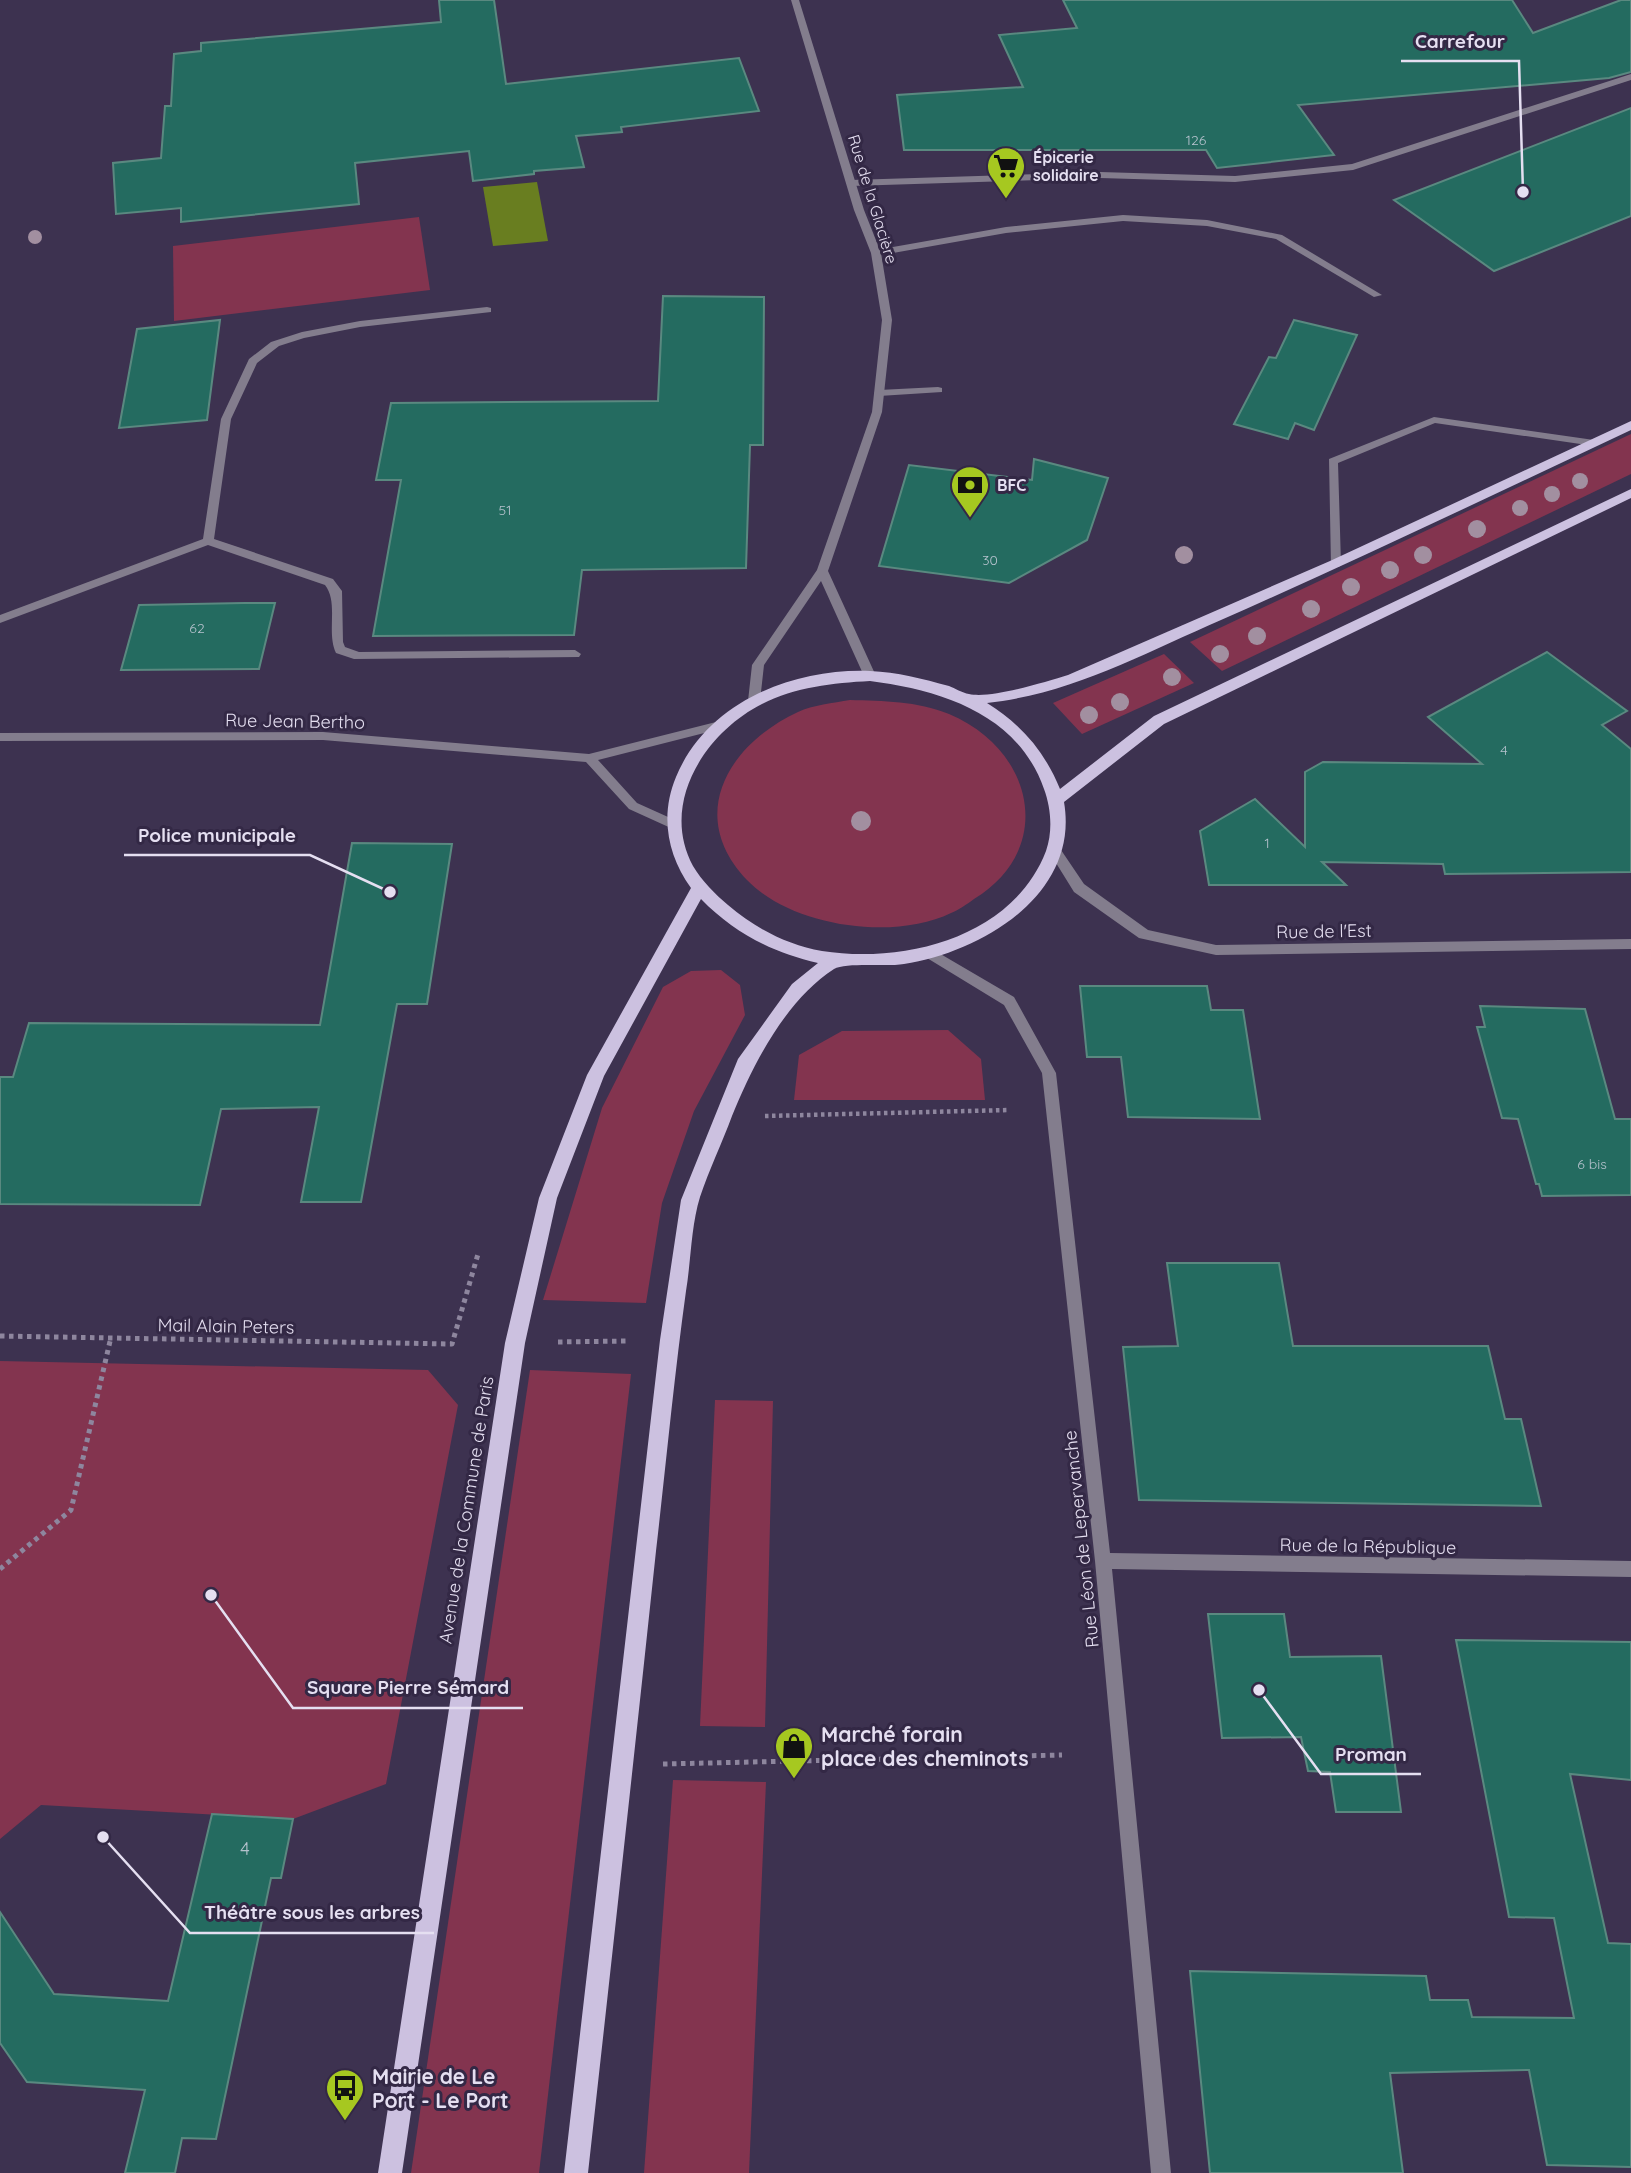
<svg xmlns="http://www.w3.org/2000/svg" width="1631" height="2173" font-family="Quicksand,sans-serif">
<rect width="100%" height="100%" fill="#3d3250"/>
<g fill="#83344f">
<polygon points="419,217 430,290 174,321 173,246"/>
<polygon points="1631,434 1631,474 1222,671 1190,642"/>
<polygon points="1164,654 1194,683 1082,734 1053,703"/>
<path d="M 850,700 C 883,701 917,701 949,714 C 1033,749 1057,848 974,899 C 967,904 959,910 951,913 C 894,941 792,927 747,880 C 685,815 729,744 798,712 C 813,705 833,703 850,700 Z"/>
<polygon points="721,970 740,985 745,1015 694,1111 662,1203 646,1303 543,1300 602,1108 663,987 691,971"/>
<polygon points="948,1030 981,1059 985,1100 794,1100 799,1055 842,1031"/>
<polygon points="0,1361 428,1370 458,1405 386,1784 293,1819 41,1805 0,1839"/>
<polygon points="530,1370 631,1374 539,2173 411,2173"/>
<polygon points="715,1400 773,1401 765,1727 700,1726"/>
<polygon points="673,1780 766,1782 749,2173 644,2173"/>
</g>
<polygon fill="#697e20" points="537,182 548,241 493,246 483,187"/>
<g fill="#246b60" stroke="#5a8980" stroke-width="2">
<polygon points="439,0 494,0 506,84 739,58 759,111 621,127 622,132 576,136 584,167 534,171 534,174 473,181 469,151 355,163 359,204 181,222 181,208 116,214 113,163 161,158 165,106 171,106 174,54 201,51 201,43 441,22"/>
<polygon points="1063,0 1512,0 1533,33 1621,0 1631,0 1631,72 1609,78 1298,105 1334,155 1217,168 1206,150 904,150 897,95 1023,87 999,35 1077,28"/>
<polygon points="1631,108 1631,216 1494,271 1394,200"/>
<polygon points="663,296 764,297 763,445 750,445 746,568 582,570 574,635 373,636 401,480 376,480 391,403 658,401"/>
<polygon points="220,320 207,420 119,428 137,329"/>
<polygon points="1294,320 1357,335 1314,430 1295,423 1288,439 1234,424 1269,357 1276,358"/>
<polygon points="1034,459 1108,478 1087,540 1009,583 879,566 909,465 1032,480"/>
<polygon points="244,603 275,603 259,669 121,670 139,605"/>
<polygon points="1547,652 1627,711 1602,725 1631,749 1631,872 1445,874 1443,864 1322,862 1346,885 1209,885 1200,831 1255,799 1305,847 1305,772 1323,762 1482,764 1428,717"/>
<polygon points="352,843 452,844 427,1004 397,1004 361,1202 301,1202 319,1107 221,1109 200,1205 0,1204 0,1077 13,1077 29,1023 320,1025"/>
<polygon points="1080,986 1207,986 1211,1010 1243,1010 1260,1119 1128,1117 1121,1057 1087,1057"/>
<polygon points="1480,1006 1585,1009 1615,1119 1631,1119 1631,1195 1542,1196 1539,1184 1536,1184 1518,1119 1502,1118 1477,1027 1485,1027"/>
<polygon points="1167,1263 1279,1263 1293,1346 1488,1346 1505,1419 1521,1419 1541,1506 1139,1500 1123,1347 1178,1346"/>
<polygon points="1208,1614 1284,1614 1290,1657 1381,1656 1401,1812 1336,1812 1330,1772 1308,1771 1301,1737 1222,1738"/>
<polygon points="1456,1640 1631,1642 1631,1780 1570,1774 1608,1943 1631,1944 1631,2167 1547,2165 1529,2070 1390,2073 1403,2173 1210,2173 1190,1971 1426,1976 1430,2000 1468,2000 1472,2017 1574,2018 1554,1918 1509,1917"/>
<polygon points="212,1814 293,1819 281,1878 271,1878 216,2139 182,2138 175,2173 125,2173 145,2090 27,2082 0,2043 0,1912 54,1994 168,2001"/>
</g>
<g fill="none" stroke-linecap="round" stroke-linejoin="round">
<polyline stroke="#8e869e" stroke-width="4.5" stroke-dasharray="3.5 3.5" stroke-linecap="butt" points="765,1116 1009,1110"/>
<g stroke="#8e869e" stroke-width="5" stroke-dasharray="4.5 4.5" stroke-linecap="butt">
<polyline points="0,1336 452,1344 478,1254"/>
<polyline points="558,1342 628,1341"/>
<polyline points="0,1569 71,1510 111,1337"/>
<polyline points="663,1764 1062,1755"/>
</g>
<g fill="#837d8d" fill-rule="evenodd">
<polygon points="1631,74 1631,80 1353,170 1235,182 1100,178 851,186 846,183 851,180 1100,172 1235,176 1352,164"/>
<polygon points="1123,215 1207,220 1282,235 1382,295 1374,297 1276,239 1207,226 1123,221 1006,233 876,256 871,253 876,250 1006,227"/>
<path d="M 487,307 L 491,308 L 491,312 L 360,327 L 304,338 L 279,346 L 257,363 L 231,419 L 214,539 L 333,579 L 342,591 L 343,642 L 345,647 L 359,652 L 575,650 L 581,654 L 579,657 L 354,659 L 336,653 C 326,632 339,603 325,585 L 208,545 L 0,623 L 0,615 L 203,539 L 221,419 L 249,359 L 271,342 L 302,332 L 360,321 Z"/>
<polygon points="938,387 942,388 942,392 879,396 874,393 879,390"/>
<polygon points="1434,417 1594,440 1599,443 1594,446 1435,423 1338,463 1341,564 1339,567 1331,567 1329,459"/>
</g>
<g fill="#837d8d" fill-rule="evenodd">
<polygon points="791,0 799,0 864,210 881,253 892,320 882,412 828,571 876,676 870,680 864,676 821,581 764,665 760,701 754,705 748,701 752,665 817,570 872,412 882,320 871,253 854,210"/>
<polygon points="720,721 724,722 726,725 724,728 598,760 637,803 677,821 679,824 673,829 629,809 586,762 323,740 0,741 0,733 323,732 589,754"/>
<polygon points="1054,845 1059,847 1084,884 1148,930 1216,945 1631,939 1631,949 1216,955 1139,938 1074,892 1048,850"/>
<polygon points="932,949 1014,997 1056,1073 1110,1553 1631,1561 1631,1577 1112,1569 1171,2173 1151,2173 1095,1561 1042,1073 1004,1005 927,958 925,954 927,950"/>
</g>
<path fill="#ccc1e0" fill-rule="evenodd" d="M 1631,421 L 1631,430 C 1495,494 1359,559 1221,620 C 1145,653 1071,694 987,703 C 1021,724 1045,752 1060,789 L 1154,716 L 1631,489 L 1631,498 L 1164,724 L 1064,802 C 1080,894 982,952 904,964 C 887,967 846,962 834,969 C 786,1000 753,1064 732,1116 C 722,1143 709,1170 700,1197 C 691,1226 691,1261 686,1291 C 674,1378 666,1464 656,1551 C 634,1758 611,1966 588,2173 L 564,2173 L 660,1340 L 681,1200 L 738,1059 L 792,984 L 818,963 C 773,953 734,933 701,899 L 604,1076 L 557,1198 L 525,1343 L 402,2173 L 378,2173 L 505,1343 L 539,1198 L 587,1075 L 691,888 C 667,855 660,815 676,777 C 707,702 793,668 870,671 C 897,672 923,679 949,686 C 955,688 962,693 969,694 C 991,699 1045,682 1068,675 L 1330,561 ZM 870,681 C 941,690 1018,714 1044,789 C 1051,808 1053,831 1046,851 C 1013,937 905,964 822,951 C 787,945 755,928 728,905 C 715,894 702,881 693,866 C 659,803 706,732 762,704 C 795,687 833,683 870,681 Z"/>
</g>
<g fill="#a28fa0">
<circle cx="35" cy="237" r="7"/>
<circle cx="1580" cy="481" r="8"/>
<circle cx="1552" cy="494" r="8"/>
<circle cx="1520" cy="508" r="8"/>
<circle cx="1477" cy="529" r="9"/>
<circle cx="1184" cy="555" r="9"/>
<circle cx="1423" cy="555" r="9"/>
<circle cx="1390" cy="570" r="9"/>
<circle cx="1351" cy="587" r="9"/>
<circle cx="1311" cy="609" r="9"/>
<circle cx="1257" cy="636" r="9"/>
<circle cx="1220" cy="654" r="9"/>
<circle cx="1172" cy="677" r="9"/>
<circle cx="1120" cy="702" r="9"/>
<circle cx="1089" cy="715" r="9"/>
<circle cx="861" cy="821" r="10"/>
</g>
<defs>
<symbol id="supermarket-pin" viewBox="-11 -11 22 30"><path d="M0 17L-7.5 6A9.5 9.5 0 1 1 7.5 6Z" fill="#a6c820" stroke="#332845"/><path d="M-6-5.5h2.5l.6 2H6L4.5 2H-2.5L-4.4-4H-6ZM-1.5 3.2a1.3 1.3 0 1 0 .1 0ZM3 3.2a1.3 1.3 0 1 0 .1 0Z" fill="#111"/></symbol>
<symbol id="bank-pin" viewBox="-11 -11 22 30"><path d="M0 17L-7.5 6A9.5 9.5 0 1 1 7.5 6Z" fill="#a6c820" stroke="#332845"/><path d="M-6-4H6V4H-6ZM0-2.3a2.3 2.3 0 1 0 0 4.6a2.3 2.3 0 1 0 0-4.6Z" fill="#111"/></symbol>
<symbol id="shop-pin" viewBox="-11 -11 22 30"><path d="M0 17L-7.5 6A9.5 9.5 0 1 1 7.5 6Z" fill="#a6c820" stroke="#332845"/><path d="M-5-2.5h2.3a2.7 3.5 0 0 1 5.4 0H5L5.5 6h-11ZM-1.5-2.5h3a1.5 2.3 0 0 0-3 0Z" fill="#111"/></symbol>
<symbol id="bus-pin" viewBox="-11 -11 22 30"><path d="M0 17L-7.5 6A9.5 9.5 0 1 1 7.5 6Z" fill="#a6c820" stroke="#332845"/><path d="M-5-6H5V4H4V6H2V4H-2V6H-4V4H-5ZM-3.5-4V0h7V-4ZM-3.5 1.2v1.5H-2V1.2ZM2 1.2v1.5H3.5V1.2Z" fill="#111"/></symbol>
</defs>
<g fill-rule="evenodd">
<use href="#supermarket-pin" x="984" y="144" width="44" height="60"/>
<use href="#bank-pin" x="948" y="463" width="44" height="60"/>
<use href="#shop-pin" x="772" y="1724" width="44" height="60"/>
<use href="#bus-pin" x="323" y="2066" width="44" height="60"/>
</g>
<g text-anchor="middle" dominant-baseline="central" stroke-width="6" stroke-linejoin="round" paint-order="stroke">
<g font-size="14" fill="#b5c2cd">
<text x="1196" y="140">126</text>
<text x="505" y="510">51</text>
<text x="990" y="560">30</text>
<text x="197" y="628">62</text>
<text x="1504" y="750">4</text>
<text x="1267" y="843">1</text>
<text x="1592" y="1164">6 bis</text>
</g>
<g font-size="16" font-weight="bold" fill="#e5dff1" stroke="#332845" text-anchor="start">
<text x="1033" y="157">Épicerie<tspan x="1033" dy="18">solidaire</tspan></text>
<text x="997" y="485">BFC</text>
</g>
<g font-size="16" fill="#e5dff1" stroke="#332845">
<text transform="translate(873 199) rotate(73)">Rue de la Glacière</text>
</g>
<g font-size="18" fill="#e5dff1" stroke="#332845">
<text transform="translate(295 721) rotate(1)">Rue Jean Bertho</text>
<text transform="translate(1324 931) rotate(-1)">Rue de l'Est</text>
<text transform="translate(226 1326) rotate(1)">Mail Alain Peters</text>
<text transform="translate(466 1510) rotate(-81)">Avenue de la Commune de Paris</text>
<text transform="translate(1081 1539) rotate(-96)">Rue Léon de Lepervanche</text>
<text transform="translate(1368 1546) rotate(1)">Rue de la République</text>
</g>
<g font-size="18" fill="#b5c2cd">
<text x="245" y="1848">4</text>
</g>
<g font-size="21" font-weight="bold" fill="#e5dff1" stroke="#332845" text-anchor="start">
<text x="821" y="1734">Marché forain<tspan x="821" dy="24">place des cheminots</tspan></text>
<text x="372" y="2076">Mairie de Le<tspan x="372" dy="24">Port - Le Port</tspan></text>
</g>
</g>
<path fill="none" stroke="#e5dff1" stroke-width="2.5" d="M1523 192L1519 61H1401M390 892L310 855H124M211 1595L293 1708H523M1259 1690L1321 1774H1421M103 1837L190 1933H434"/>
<g fill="#e5dff1" stroke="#332845" stroke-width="2.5">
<circle cx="1523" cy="192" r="7"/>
<circle cx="390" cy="892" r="7"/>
<circle cx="211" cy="1595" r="7"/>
<circle cx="1259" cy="1690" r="7"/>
<circle cx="103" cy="1837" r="7"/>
</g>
<g font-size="19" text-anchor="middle" font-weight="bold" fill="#e5dff1" stroke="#332845" stroke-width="6" stroke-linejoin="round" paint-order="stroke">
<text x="1460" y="48">Carrefour</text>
<text x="217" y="842">Police municipale</text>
<text x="408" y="1694">Square Pierre Sémard</text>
<text x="1371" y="1761">Proman</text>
<text x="312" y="1919">Théâtre sous les arbres</text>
</g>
</svg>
